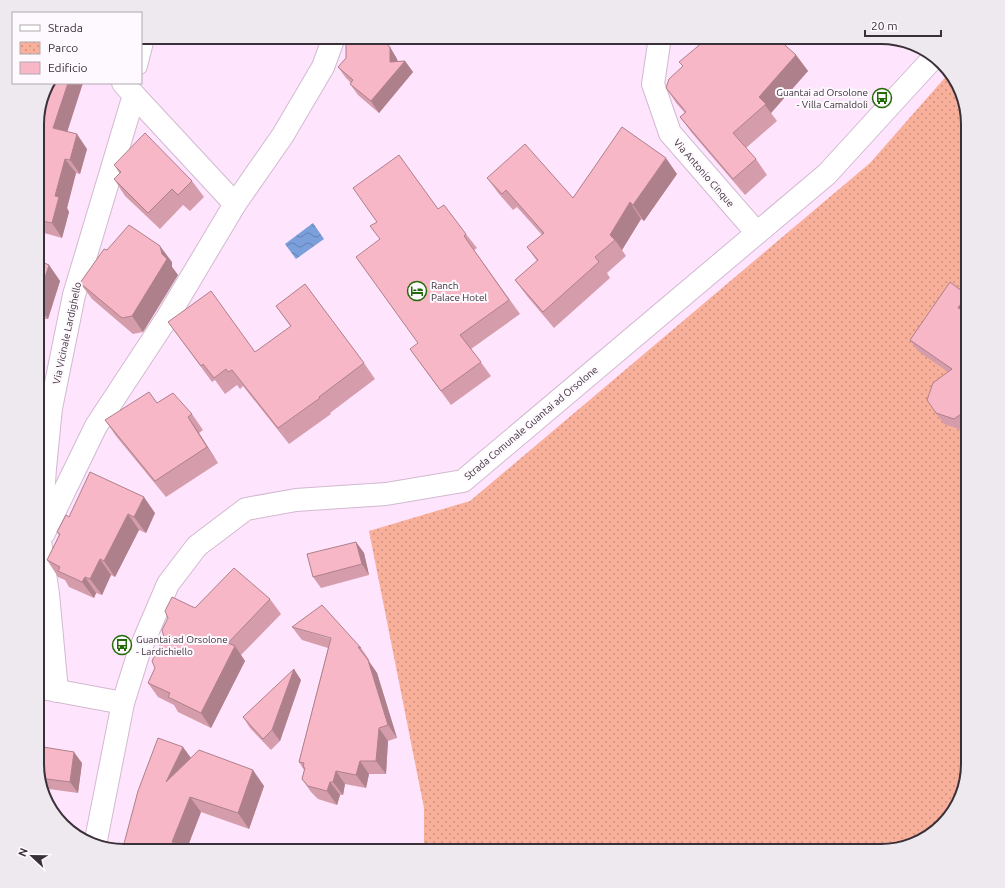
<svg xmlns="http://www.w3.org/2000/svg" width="1005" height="888" font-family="Ubuntu,sans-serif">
<defs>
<pattern id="park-dots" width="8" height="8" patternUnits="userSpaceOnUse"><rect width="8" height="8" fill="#f8b09a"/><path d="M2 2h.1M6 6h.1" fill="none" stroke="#ca907f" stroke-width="1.8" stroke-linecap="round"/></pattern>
<pattern id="water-waves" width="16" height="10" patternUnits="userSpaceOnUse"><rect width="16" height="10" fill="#7a9fdb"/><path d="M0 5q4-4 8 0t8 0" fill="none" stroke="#6582b3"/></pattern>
</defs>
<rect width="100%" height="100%" fill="#fee4fc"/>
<polygon fill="url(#park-dots)" points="949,73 961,90 968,124 968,769 961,798 943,825 915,844 881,851 424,851 424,808 369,531 470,501 870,163"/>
<polygon fill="url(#water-waves)" points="313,223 324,239 296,259 285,244"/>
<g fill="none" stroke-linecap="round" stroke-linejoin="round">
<defs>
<polyline id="service" points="141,68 149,37"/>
<g id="minor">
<polyline points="660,37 653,84 670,133 757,233"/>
<polyline points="134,95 235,204"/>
<polyline points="44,533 96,426 167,318 235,204 283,135 323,67 334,37"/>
<polyline points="37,687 123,703"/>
<polyline points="57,691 48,594 40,541 45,468 51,408 74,295 134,95 123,83"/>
</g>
<polyline id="tertiary" points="95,845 123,703 139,652 168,584 197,546 246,509 296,500 386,494 463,481 827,174 934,57"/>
</defs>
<use href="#service" stroke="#d2b9d0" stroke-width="13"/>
<use href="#minor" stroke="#d2b9d0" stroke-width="24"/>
<use href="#tertiary" stroke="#d2b9d0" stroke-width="24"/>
<use href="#service" stroke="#fff" stroke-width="11"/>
<use href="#minor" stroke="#fff" stroke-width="22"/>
<use href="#tertiary" stroke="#fff" stroke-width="22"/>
</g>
<g fill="#d59dab">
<polygon points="390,47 397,59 398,61 405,61 413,72 379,113 358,95 350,84 351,83 346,78 338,67"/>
<polygon points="796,55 808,71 771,113 777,121 746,148 756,159 767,175 745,195 692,133 680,117 685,113 677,104 666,88 683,66 679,62"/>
<polygon points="37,118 67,131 87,149 80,174 76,173 67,208 69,212 62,238 37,231"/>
<polygon points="114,165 192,181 204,197 190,211 183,205 160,229 125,196 114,179 120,174"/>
<polygon points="677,174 644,221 641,219 622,250 626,256 607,273 610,278 554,328 527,296 515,280 537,261 527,247 542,235 517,207 513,210 499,194 487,178 573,198"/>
<polygon points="438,209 466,234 477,248 474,250 520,314 471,349 491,376 451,405 420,363 418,343"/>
<polygon points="107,250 172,262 172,267 178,275 143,332 133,334 92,299 80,283"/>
<polygon points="37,260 49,265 60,281 48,319 45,319 37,337"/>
<polygon points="968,296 968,425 962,430 944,424 936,413 948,372 918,351 910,340"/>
<polygon points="276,306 364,363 375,379 330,413 331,414 289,444 243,386 240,389 237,385 225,394 215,380 212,382 168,322 255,352 291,327"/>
<polygon points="157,403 192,414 203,430 199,433 218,463 166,497 116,436 105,420"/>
<polygon points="155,513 146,533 139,530 115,577 111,575 102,595 96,593 94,598 69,587 65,580 58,577 47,560 59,535 57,532 69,517"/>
<polygon points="356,542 364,553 369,575 321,588 313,577"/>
<polygon points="270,599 281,614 241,655 245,661 211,728 178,712 174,705 158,697 148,683 195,608"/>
<polygon points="292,627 361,648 370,661 368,660 377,673 397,738 388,741 386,774 369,774 366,788 345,784 343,795 340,795 337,805 318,799 311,792 302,779 304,770 299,762 328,648 302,640"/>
<polygon points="301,680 280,741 271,750 250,728 243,717"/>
<polygon points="191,758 264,786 249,829 201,812 186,851 124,851"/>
<polygon points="82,763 78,793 42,788 37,769"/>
</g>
<g fill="#ae808b">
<polygon points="390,47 397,59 398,70 405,61 413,72 379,113 371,101 390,62"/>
<polygon points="796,55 808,71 771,113 759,97"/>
<polygon points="68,83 83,83 64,142 53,128"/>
<polygon points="77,134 87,149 80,174 70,160"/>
<polygon points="666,158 677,174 644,221 633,205"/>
<polygon points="65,159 76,173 67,208 69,212 62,238 52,223 55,196"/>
<polygon points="630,202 641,219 622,250 615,240 610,235"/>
<polygon points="160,246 172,262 172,267 178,275 143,332 132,316 162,254"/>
<polygon points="49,265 60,281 48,319 37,304 37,302"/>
<polygon points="967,295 968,296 968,316 958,308"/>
<polygon points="37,308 45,319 37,337"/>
<polygon points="188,417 199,433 218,463 207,447"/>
<polygon points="144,497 155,513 146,533 134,517"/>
<polygon points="128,514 139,530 115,577 104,561"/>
<polygon points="356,542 364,553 369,575 362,564"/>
<polygon points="100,559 111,575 102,595 90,579"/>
<polygon points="85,577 96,593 94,598 82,582"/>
<polygon points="235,646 245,661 211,728 201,713"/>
<polygon points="368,660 377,673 397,738 388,725"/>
<polygon points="294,669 301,680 280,741 272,730"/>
<polygon points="379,728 388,741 386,774 376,761"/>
<polygon points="183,747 194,762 166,782"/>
<polygon points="74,752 82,763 78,793 70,782"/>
<polygon points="360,761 369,774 366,788 356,775"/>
<polygon points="253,770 264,786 249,829 238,813"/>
<polygon points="336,771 345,784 343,795 333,782"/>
<polygon points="330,782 340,795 337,805 327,791"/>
<polygon points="190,797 201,812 186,851 176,851 172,842"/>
</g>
<g fill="#f8b7c7" stroke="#ae808b">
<polygon points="365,37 378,37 390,47 390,62 405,61 371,101 350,84 353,80 338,67 346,58 346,43 365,42"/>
<polygon points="709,37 776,37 796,55 759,97 766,104 733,133 756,159 733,179 680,117 686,112 666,88 669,79 683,66 679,62"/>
<polygon points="48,83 68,83 53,128 77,134 70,160 65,159 55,196 59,197 52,223 37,220 37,118 46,86"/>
<polygon points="622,127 666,158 633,205 630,202 610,235 615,240 595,257 599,262 543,312 515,280 538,260 527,247 544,233 506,190 502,194 487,178 525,144 573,198"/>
<polygon points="145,133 192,181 178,195 172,189 148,213 114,179 121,172 114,165"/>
<polygon points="399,155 438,209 444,205 466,234 464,236 509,300 460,335 481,362 441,391 410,349 418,343 356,257 380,239 370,226 377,222 353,188"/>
<polygon points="968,204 968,210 965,207"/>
<polygon points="129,225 160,246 162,254 167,259 132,316 122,318 80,283 104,249 107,250"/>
<polygon points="37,260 49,265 37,302"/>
<polygon points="968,264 968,271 967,272 964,269"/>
<polygon points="950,282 967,295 958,308 968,313 968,409 954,419 936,413 927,400 933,383 952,369 910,340"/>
<polygon points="305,284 364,363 319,397 320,398 278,428 232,370 228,372 226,369 214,378 203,364 201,366 168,322 211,291 255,352 291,326 276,306"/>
<polygon points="149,392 157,403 173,393 192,414 188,417 207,447 155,481 105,420"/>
<polygon points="90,472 144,497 134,517 128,514 104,561 100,559 90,579 85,577 82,582 58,571 60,567 47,560 60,534 57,532 66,515 69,517"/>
<polygon points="356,542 362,564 313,577 307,554"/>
<polygon points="234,568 270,599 228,643 235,646 201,713 168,697 170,693 148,683 155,668 152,661 164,637 162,630 168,618 165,611 172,597 195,608"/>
<polygon points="322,605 361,648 358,647 368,660 388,725 379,728 376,761 360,761 356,775 336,771 333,782 330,782 327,791 308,786 302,779 305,768 303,767 304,763 299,762 331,638 292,627"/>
<polygon points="294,669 272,730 263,739 243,717"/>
<polygon points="158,738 183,747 166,782 199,750 253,770 238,813 190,797 172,842 178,843 176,851 122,851 138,791"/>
<polygon points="37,746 74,752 70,782 39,778 37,769"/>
<polygon points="252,846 265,851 250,851"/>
</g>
<defs>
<symbol id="bus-ring" viewBox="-11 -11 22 22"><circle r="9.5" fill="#fef9fe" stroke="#226b07" stroke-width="1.5"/><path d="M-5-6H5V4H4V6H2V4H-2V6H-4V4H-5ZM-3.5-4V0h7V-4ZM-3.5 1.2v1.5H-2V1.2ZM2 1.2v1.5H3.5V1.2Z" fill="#226b07"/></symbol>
<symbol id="hotel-ring" viewBox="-11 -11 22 22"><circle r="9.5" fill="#fef9fe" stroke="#226b07" stroke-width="1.5"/><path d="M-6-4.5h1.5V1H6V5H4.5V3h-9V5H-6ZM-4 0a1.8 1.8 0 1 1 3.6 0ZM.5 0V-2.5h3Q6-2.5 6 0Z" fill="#226b07"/></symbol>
</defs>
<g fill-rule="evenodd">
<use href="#bus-ring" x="871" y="87" width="22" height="22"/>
<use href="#hotel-ring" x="406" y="280" width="22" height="22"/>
<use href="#bus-ring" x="111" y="634" width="22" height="22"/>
</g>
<g text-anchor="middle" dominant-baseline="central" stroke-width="4" stroke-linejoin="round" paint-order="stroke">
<g font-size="10" fill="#3a3039" stroke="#fef9fe" text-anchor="start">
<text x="868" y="92" text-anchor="end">Guantai ad Orsolone<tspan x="868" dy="12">- Villa Camaldoli</tspan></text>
<text x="431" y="285">Ranch<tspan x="431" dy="12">Palace Hotel</tspan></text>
<text x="136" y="639">Guantai ad Orsolone<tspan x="136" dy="12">- Lardichiello</tspan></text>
</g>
<g font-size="10" fill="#3a3039" stroke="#fef9fe">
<text transform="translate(704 173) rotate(49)">Via Antonio Cinque</text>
<text transform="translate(67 333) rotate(-78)">Via Vicinale Lardighello</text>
<text transform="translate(531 423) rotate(-40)">Strada Comunale Guantai ad Orsolone</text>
</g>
</g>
<path d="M0 0H1005V888H0ZM124 44H881A80 80 0 0 1 961 124V764A80 80 0 0 1 881 844H124A80 80 0 0 1 44 764V124A80 80 0 0 1 124 44Z" fill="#eee9ee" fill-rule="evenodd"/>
<path fill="none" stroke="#3a3039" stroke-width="2" d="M124 44H881A80 80 0 0 1 961 124V764A80 80 0 0 1 881 844H124A80 80 0 0 1 44 764V124A80 80 0 0 1 124 44Z"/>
<rect x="12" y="12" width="130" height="72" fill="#fef9fe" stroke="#b0a9af"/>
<rect x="20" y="25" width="20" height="6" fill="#ffffff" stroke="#b0a9af"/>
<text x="48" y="32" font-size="12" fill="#3a3039">Strada</text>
<rect x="20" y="42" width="20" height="12" fill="url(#park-dots)" stroke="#b0a9af"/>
<text x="48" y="52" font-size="12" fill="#3a3039">Parco</text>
<rect x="20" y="62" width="20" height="12" fill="#f8b7c7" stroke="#b0a9af"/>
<text x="48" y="72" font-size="12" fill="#3a3039">Edificio</text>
<g transform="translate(32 856) rotate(292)" stroke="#fef9fe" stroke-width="3" paint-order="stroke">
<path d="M0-3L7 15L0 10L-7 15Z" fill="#3a3039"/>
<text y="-6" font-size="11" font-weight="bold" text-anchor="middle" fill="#3a3039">N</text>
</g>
<path d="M865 30v6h76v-6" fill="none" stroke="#3a3039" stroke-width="2"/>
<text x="871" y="30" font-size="12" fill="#3a3039" stroke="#fef9fe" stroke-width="3" paint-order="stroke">20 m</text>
</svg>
